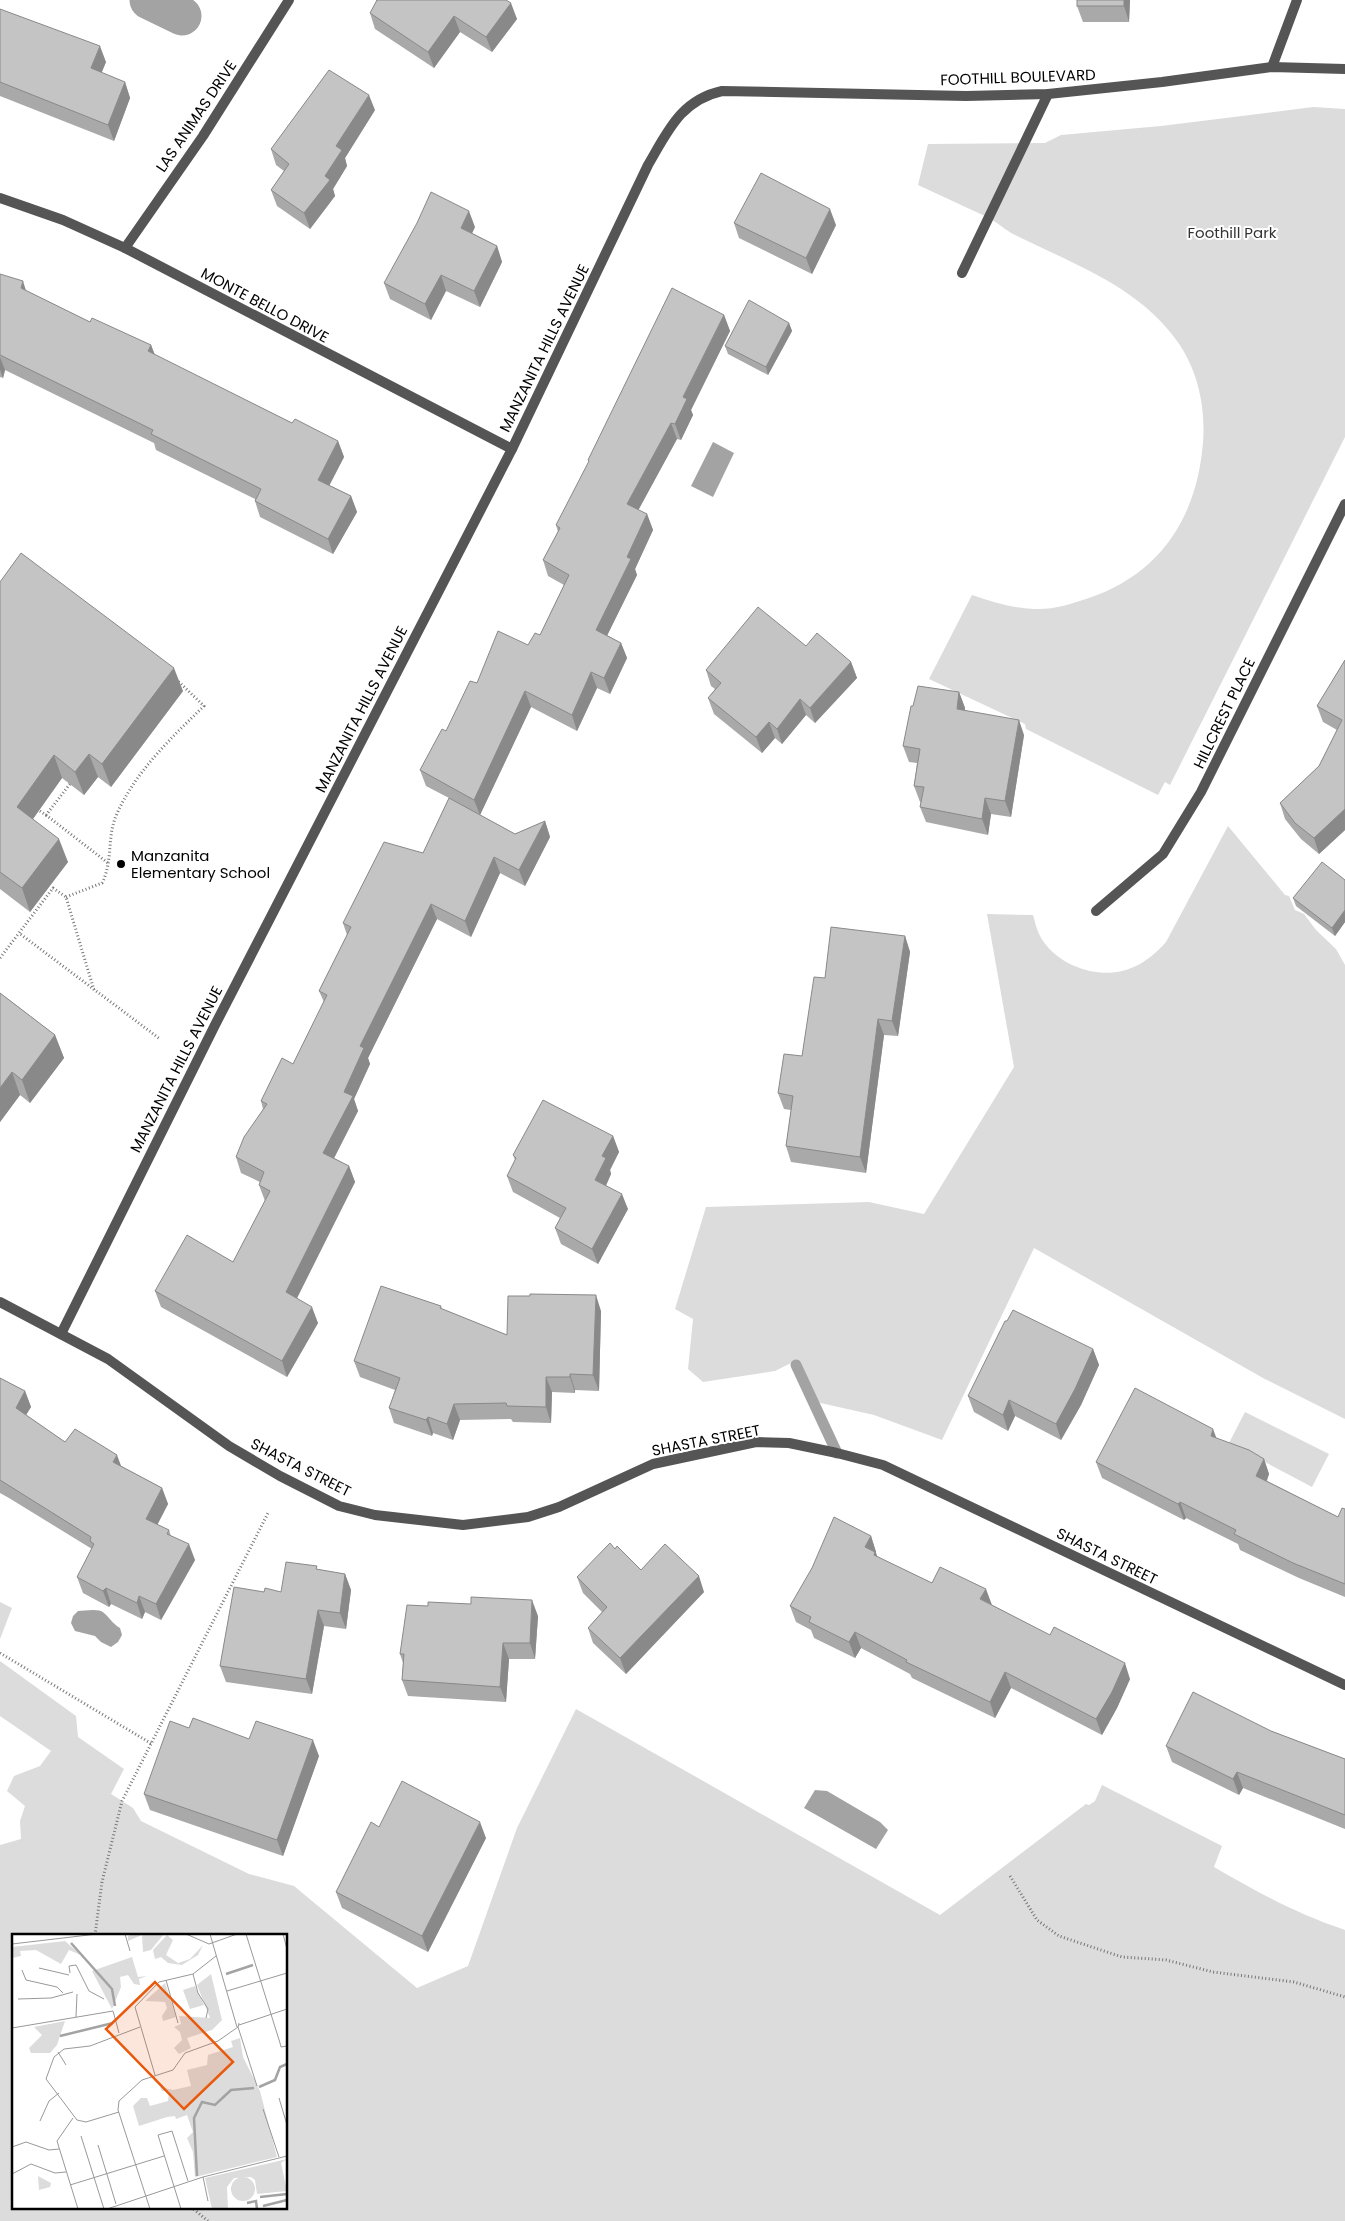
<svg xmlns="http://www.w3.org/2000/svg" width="1345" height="2221" font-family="Poppins,sans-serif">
<rect width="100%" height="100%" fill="#fff"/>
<g fill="#dcdcdc" fill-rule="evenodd">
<path d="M 1313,107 L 1345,109 L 1345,437 L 1170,785 L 1165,782 L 1158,795 L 1026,729 L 1025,724 L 929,679 L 972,595 C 992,602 1012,608 1034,609 C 1053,610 1071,604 1089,598 C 1157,575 1194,522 1202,452 C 1207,414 1200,373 1177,341 C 1138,286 1073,264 1015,235 C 1005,230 997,222 987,217 C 964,206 941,196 918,185 L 928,144 L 1045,143 L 1061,135 L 1161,126 Z"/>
<path d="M 1228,826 L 1285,895 L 1289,896 L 1295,910 L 1304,914 L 1316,930 L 1336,949 L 1345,965 L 1345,1419 L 1263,1378 L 1034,1248 L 942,1440 L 874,1415 L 816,1402 L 797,1360 L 775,1371 L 703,1382 L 688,1369 L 693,1319 L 675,1309 L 706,1207 L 869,1202 L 924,1214 L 1014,1067 L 987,914 L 1033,915 C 1035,921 1036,928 1039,934 C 1045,947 1059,959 1072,965 C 1109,981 1140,972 1166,942 Z"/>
<polygon points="1245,1412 1329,1454 1312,1487 1229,1443"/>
<polygon points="0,1602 12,1608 0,1639"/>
<path d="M 0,1661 L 76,1716 L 78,1737 L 124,1769 L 111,1794 L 133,1808 L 141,1821 L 249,1874 L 294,1886 L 417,1988 L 468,1966 L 517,1828 L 576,1709 L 940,1915 L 1086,1804 L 1089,1805 L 1095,1801 L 1102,1785 L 1222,1846 L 1214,1867 C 1259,1893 1295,1913 1345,1930 L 1345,2221 L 0,2221 L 0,1845 L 21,1839 L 20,1821 L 25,1806 L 7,1791 L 14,1776 L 40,1766 L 51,1751 L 0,1716 ZM 14,1935 L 286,1935 L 286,2207 L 14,2207 Z"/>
</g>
<g fill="#a3a3a3">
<polygon points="713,442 734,453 713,497 691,486"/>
<path d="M 78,1611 C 85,1611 99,1608 104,1613 C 110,1618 112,1623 120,1628 L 122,1635 L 118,1642 L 111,1647 L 101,1642 L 95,1636 L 75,1631 L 71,1623 L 73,1616 Z"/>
<polygon points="815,1790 827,1791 880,1822 888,1830 876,1849 804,1808"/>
</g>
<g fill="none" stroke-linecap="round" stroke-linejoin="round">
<polyline stroke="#a3a3a3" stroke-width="11" points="796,1365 837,1453"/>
<polyline stroke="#a3a3a3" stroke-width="39" points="149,0 182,16"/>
<g stroke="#777" stroke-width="3" stroke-dasharray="1 2.5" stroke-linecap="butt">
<polyline points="37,809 46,815 70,784"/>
<polyline points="46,815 108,863"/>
<path d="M 66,897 L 102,883 C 113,862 107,837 116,816 C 134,773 171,738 204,706 L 177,680"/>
<polyline points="0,958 19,933"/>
<polyline points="94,990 66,897 53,888 19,933 160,1039"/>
<polyline points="0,1653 152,1744"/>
<polyline points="1010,1876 1037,1920 1059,1936 1122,1957 1166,1960 1213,1972 1294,1982 1345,1997"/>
<polyline points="95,1935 102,1882 122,1801 268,1513"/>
<polyline points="191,2207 208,2221"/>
</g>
<polyline stroke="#555" stroke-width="10" points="962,273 1048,94"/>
<g stroke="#555" stroke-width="10">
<polyline points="1272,67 1297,0"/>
<polyline points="0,198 63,220 125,248 512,449"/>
<polyline points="125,248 203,136 289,0"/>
<polyline points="1096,911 1163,854 1201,792 1345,504"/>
<path d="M 61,1334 L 215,1025 L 512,449 L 648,165 C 668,131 681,100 722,91 L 966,96 L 1048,94 L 1162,82 L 1272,67 L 1345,69"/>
</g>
<polyline stroke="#555" stroke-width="10" points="0,1302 108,1359 229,1446 280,1476 339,1506 375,1515 463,1525 528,1517 559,1507 653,1464 756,1442 789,1443 837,1453 883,1465 1345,1685"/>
</g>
<g fill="#a9a9a9">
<polygon points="376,0 506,0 517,19 492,52 460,32 434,68 375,29 370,13 376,2"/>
<polygon points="1077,0 1130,0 1129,22 1083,22 1077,6"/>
<polygon points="0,9 106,62 101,73 125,82 130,98 114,141 0,96"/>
<polygon points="375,110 345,158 347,166 333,189 335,196 310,229 277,206 271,190 284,171 276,165 271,149"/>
<polygon points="734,223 836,225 812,274 739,238"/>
<polygon points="475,227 472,233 497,246 502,262 480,307 446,291 431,320 390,299 384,283"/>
<polygon points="0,274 26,291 90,322 151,345 155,355 292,423 338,441 344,457 329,485 351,496 357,512 333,554 260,517 255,501 255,499 156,450 154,443 5,370 3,378 0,377"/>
<polygon points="724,315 730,331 691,410 693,415 681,440 677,439 638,510 647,514 653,530 635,569 637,575 607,635 621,643 627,658 610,694 597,688 577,731 531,707 480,815 515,834 545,821 550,837 525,886 500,873 471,937 437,919 368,1058 370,1064 354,1099 358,1111 334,1158 349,1166 355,1182 297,1298 318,1323 287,1377 161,1307 155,1291 233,1262 265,1201 259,1185 260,1182 241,1173 236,1157 263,1109 261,1101 293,1064 324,1002 319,991 347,935 343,923 423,853 449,798 426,786 420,770 446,731 477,683 528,645 540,635 564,585 548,576 543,560 558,532 556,525 589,463 588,460"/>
<polygon points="789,323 792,331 768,375 728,354 725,346"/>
<polygon points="0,582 183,691 111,787 98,777 84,795 62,778 33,819 68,862 30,912 0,889"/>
<polygon points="806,646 851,662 857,678 815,723 806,715 782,744 775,738 762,753 714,714 708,698 715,689 711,686 706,670"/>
<polygon points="1345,660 1345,830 1319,854 1301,839 1285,819 1280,803 1319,766 1337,730 1323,722 1317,706"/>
<polygon points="959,692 965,708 965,710 1024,735 1011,817 991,814 988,835 926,822 920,807 921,802 920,802 914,786 917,763 909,762 903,746 913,706"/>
<polygon points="1345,880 1345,922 1335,936 1296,906 1293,898"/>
<polygon points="905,936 910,952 898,1036 884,1035 866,1173 791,1162 786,1146 791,1110 784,1109 778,1093 802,1056 825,978"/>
<polygon points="0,993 55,1035 64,1058 30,1103 20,1095 0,1122"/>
<polygon points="613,1136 619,1152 610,1170 611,1174 606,1186 628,1209 598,1264 561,1244 555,1228 560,1218 513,1192 507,1176 515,1160 513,1155"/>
<polygon points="441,1306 442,1309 507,1335 601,1311 599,1391 575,1390 575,1393 552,1392 551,1423 513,1422 511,1419 460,1420 453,1440 433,1433 432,1436 394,1423 389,1408 395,1390 360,1377 354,1361"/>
<polygon points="1093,1349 1099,1365 1081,1405 1061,1440 1015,1416 1008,1431 974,1412 968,1396"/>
<polygon points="0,1378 25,1391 31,1407 26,1415 65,1442 121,1466 162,1488 168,1504 157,1525 169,1530 171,1536 195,1560 161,1620 145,1612 142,1619 111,1604 109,1607 83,1593 77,1577 92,1549 9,1498 0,1493"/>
<polygon points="1216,1438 1264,1459 1269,1474 1267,1481 1338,1517 1345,1509 1345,1597 1299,1578 1240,1550 1238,1544 1186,1518 1184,1520 1102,1478 1096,1462"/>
<polygon points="871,1536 876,1552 876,1553 877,1557 932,1583 992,1605 1130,1679 1117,1708 1102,1735 1011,1688 995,1718 912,1678 910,1674 861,1648 855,1658 814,1638 811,1630 796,1622 790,1606"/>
<polygon points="615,1549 641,1570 704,1592 626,1674 593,1643 588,1628 602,1612 583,1593 577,1577"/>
<polygon points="318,1570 345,1574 351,1590 346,1629 324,1626 312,1694 226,1682 220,1666 264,1592 281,1592"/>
<polygon points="538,1616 535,1659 509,1659 506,1702 408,1696 402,1680 403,1663 400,1654"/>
<polygon points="189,1728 249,1739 319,1756 283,1856 150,1810 144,1794"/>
<polygon points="1271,1731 1345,1759 1345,1829 1243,1788 1239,1795 1172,1762 1166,1746"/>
<polygon points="379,1827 486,1838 428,1952 342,1908 336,1892"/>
</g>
<g fill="#898989">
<polygon points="1124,0 1130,0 1129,22 1124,6"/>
<polygon points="511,3 517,19 492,52 486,37"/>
<polygon points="454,16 460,32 434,68 428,52"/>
<polygon points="100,46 106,62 97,84 91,68"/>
<polygon points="125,82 130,98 114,141 108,125"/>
<polygon points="369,95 375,110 345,158 347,166 333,189 335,196 310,229 304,213 325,176 336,146"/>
<polygon points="830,209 836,225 812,274 806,258"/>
<polygon points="469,211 475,227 467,244 461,228"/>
<polygon points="497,246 502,262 480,307 474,291"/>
<polygon points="441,275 446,291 431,320 425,304"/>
<polygon points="23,281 28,297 21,288"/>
<polygon points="724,315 730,331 691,410 693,415 681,440 675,424 683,397"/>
<polygon points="789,323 792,331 768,375 766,367"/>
<polygon points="151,345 157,361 148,351"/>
<polygon points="0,357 5,370 3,378 0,370"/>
<polygon points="671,423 677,439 633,520 627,504"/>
<polygon points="338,441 344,457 324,496 318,480"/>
<polygon points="351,496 357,512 333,554 328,539"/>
<polygon points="647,514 653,530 635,569 637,575 602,646 596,630 627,557"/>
<polygon points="621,643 627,658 610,694 604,678"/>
<polygon points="851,662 857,678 815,723 810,708"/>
<polygon points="174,668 183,691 111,787 102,764"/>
<polygon points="591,672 597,688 577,731 572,715"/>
<polygon points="525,691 531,707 480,815 474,800"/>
<polygon points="959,692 965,708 962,724 957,709"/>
<polygon points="800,699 806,715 782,744 777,729"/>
<polygon points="1019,720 1024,735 1011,817 1005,801"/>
<polygon points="769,722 775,738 762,753 756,737"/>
<polygon points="89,754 98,777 84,795 75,772"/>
<polygon points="54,755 62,778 25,830 17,807"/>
<polygon points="985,798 991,814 988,835 982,819"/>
<polygon points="1345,809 1345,830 1319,854 1314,838"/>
<polygon points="545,821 550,837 525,886 519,870"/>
<polygon points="59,839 68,862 30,912 22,888"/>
<polygon points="494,857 500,873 471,937 465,921"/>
<polygon points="431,904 437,919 368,1058 370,1064 354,1099 358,1111 329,1168 323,1153 360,1046"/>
<polygon points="1345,910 1345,922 1335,936 1332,928"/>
<polygon points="905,936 910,952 898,1036 892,1021"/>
<polygon points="878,1019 884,1035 866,1173 860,1157"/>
<polygon points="55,1035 64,1058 30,1103 22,1080"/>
<polygon points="12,1072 20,1095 0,1122 0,1088"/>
<polygon points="613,1136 619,1152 610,1170 611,1174 601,1196 595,1180 602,1156"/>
<polygon points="349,1166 355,1182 292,1308 286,1292"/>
<polygon points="622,1194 628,1209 598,1264 592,1249"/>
<polygon points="596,1295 601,1311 599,1391 593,1375"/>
<polygon points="312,1307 318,1323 287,1377 282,1361"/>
<polygon points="1093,1349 1099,1365 1081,1405 1061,1440 1056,1424"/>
<polygon points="570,1374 575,1390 575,1393 570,1377"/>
<polygon points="546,1377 552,1392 551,1423 546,1407"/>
<polygon points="25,1391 31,1407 21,1423 16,1408"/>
<polygon points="1009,1400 1015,1416 1008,1431 1003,1415"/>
<polygon points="454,1404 460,1420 453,1440 447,1424"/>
<polygon points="428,1417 433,1433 432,1436 426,1420"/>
<polygon points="1213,1429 1219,1445 1211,1436"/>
<polygon points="117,1455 123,1471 113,1462"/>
<polygon points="1264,1459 1269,1474 1262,1492 1256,1476"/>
<polygon points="162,1488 168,1504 152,1535 146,1519"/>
<polygon points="1180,1502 1186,1518 1184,1520 1178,1504"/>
<polygon points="871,1536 876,1552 876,1553 881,1568 865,1547"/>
<polygon points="189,1544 195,1560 161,1620 156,1604"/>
<polygon points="345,1574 351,1590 346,1629 340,1613"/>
<polygon points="699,1576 704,1592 626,1674 620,1658"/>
<polygon points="106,1588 111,1604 109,1607 103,1591"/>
<polygon points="986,1589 992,1605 980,1599"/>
<polygon points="139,1596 145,1612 142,1619 137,1603"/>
<polygon points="532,1600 538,1616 535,1659 530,1643"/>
<polygon points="318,1610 324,1626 312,1694 306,1679"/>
<polygon points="855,1632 861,1648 855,1658 849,1642"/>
<polygon points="503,1643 509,1659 506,1702 500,1687"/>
<polygon points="1125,1663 1130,1679 1117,1708 1102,1735 1096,1719"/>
<polygon points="1005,1672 1011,1688 995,1718 990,1702"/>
<polygon points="313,1740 319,1756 283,1856 277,1840"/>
<polygon points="1237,1772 1243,1788 1239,1795 1233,1779"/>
<polygon points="480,1822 486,1838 428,1952 422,1936"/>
</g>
<g fill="#c4c4c4" stroke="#898989">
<polygon points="377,0 506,0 511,3 486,37 454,16 428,52 370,13"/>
<rect x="1077" y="0" width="47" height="6"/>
<polygon points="0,9 100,46 91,68 125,82 108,125 0,82"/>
<polygon points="329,70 369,95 336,146 342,150 325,176 330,180 304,213 271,190 289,164 271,149"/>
<polygon points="761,173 830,209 806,258 734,223"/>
<polygon points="431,192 469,211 461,228 497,246 474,291 441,275 425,304 384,283 417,223"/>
<polygon points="0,274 23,281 21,288 90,322 92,318 151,345 148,351 292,423 295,419 338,441 318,480 351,496 328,539 255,501 261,489 151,434 153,430 0,355"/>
<polygon points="672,288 724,315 683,397 687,399 675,424 671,423 627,504 647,514 627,557 631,559 596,630 621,643 604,678 591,672 572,715 525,691 474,800 420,770 442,729 446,731 470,681 477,683 498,631 528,645 535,633 540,635 569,575 543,560 560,528 556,525 589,461 588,460"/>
<polygon points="749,300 789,323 766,367 725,346"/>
<polygon points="21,553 174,668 102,764 89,754 75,772 54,755 17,807 59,839 22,888 0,872 0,582"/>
<polygon points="758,607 806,646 817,633 851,662 810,708 800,699 777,729 769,722 756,737 708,698 721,683 706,670"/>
<polygon points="1345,660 1345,809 1314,838 1295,823 1280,803 1319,766 1342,720 1317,706"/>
<polygon points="918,686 959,692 957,709 1019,720 1005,801 985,798 982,819 920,807 924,787 914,786 920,749 903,746 911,706 913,706"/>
<polygon points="449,798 515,834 545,821 519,870 494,857 465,921 431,904 360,1046 364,1048 344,1092 353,1096 323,1153 349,1166 286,1292 312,1307 282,1361 155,1291 187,1235 233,1262 270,1191 259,1185 264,1172 236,1157 244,1137 267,1104 261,1101 282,1058 293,1064 327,995 319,991 351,927 343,923 384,842 423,853"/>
<polygon points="1322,862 1345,880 1345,910 1332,928 1293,898"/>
<polygon points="831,927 905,936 892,1021 878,1019 860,1157 786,1146 793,1096 778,1093 784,1054 802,1056 814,977 825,978"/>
<polygon points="0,993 55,1035 22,1080 12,1072 0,1088"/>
<polygon points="543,1100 613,1136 602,1156 606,1158 595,1180 622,1194 592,1249 555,1228 566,1208 507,1176 516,1158 513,1155"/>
<polygon points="381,1286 441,1306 440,1308 507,1335 508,1296 530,1296 530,1294 596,1295 593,1375 570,1374 570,1377 546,1377 546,1407 507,1406 506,1403 454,1404 447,1424 428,1417 426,1420 389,1408 400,1378 354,1361"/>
<polygon points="1013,1310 1093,1349 1075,1389 1056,1424 1009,1400 1003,1415 968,1396 1005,1321 1007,1321"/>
<polygon points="0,1378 25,1391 16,1408 65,1442 75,1429 117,1455 113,1462 162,1488 146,1519 169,1530 167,1534 189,1544 156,1604 139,1596 137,1603 106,1588 103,1591 77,1577 94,1544 90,1541 91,1537 0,1480"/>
<polygon points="1135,1388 1213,1429 1211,1436 1249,1450 1264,1459 1256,1476 1338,1517 1342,1508 1345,1509 1345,1584 1293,1563 1234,1534 1236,1530 1180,1502 1178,1504 1096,1462"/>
<polygon points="834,1517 871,1536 865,1547 875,1552 874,1555 932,1583 940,1567 986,1589 980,1599 1050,1635 1054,1627 1125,1663 1112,1692 1096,1719 1005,1672 990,1702 906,1662 907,1660 855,1632 849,1642 809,1622 811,1617 790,1606 812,1568"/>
<polygon points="610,1543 615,1549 617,1546 641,1570 665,1544 699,1576 620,1658 588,1628 607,1607 577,1577"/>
<polygon points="286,1562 317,1566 316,1569 345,1574 340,1613 318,1610 306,1679 220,1666 234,1587 264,1592 265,1588 281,1592"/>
<polygon points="471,1597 532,1600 530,1643 503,1643 500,1687 402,1680 404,1654 400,1654 407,1605 428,1606 428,1602 471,1604"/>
<polygon points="1193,1692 1271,1731 1345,1759 1345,1815 1237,1772 1233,1779 1166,1746"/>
<polygon points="193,1718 249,1739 256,1721 313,1740 277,1840 144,1794 170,1721 189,1728"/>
<polygon points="402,1781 480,1822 422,1936 336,1892 371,1822 379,1827"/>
</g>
<circle fill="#000" stroke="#fff" stroke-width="2" cx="121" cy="864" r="5"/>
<g text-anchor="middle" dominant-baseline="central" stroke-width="4" stroke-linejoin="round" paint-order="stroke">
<g font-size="15" fill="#000" stroke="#fff">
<text transform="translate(1018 77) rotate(-2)">FOOTHILL BOULEVARD</text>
<text transform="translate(196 116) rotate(-56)">LAS ANIMAS DRIVE</text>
<text transform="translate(265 305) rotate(28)">MONTE BELLO DRIVE</text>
<text transform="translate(544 348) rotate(-64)">MANZANITA HILLS AVENUE</text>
<text transform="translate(361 709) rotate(-63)">MANZANITA HILLS AVENUE</text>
<text transform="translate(1224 713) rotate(-64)">HILLCREST PLACE</text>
<text transform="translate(176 1069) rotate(-63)">MANZANITA HILLS AVENUE</text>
<text transform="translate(706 1440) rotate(-11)">SHASTA STREET</text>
<text transform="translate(301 1467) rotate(27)">SHASTA STREET</text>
<text transform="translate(1107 1556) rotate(26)">SHASTA STREET</text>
</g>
<g font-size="15" fill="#333" stroke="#fff">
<text x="1232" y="232">Foothill Park</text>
</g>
<g font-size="15" fill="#000" stroke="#fff" text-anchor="start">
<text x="131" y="855">Manzanita<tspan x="131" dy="17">Elementary School</tspan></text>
</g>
</g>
<g transform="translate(12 1934)">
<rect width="275" height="275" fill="#fff"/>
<path d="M 121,0 L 152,0 L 139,16 L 131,18 L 130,1 L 116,7 L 116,2 ZM 155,1 L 161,6 L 154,21 L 166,29 L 178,25 L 191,11 L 186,21 L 170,31 L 156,29 L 149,23 L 143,25 L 141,16 ZM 53,7 L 69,21 L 57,16 L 49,30 L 24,16 L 8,17 L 9,22 L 0,24 L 0,13 ZM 120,23 L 126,43 L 135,42 L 127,45 L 128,51 L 122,50 L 116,41 L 108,43 L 109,53 L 100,75 L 80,37 ZM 199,40 L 210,86 L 200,96 L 175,104 L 179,114 L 167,120 L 162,114 L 170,106 L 168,98 L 162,93 L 169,90 L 167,82 L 198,84 L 185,51 ZM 153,49 L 164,83 L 151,87 L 150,82 L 155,74 L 153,68 L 133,67 ZM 183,52 L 192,71 L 178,75 L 171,56 ZM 53,87 L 45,111 L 38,119 L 19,119 L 17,114 L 30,101 L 22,93 ZM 228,104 L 231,123 L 248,157 L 265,223 L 183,243 L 181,218 L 175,204 L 181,198 L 175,181 L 164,185 L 163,182 L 155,183 L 127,192 L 121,172 L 129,164 L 135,164 L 138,172 L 156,167 L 157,157 L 150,157 L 148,153 L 161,156 L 179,152 L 175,136 L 195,131 L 196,121 L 221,113 L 219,107 ZM 275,225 L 269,229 L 275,257 L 245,260 L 243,246 L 239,243 L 222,244 L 215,253 L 216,275 L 200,275 L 193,244 ZM 26,242 L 39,249 L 38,253 L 27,256 ZM219 255a12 12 0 1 1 24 0a12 12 0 1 1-24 0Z" fill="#dcdcdc"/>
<path fill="none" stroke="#a3a3a3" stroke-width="2.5" d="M 59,9 L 100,55 L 103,72M 214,40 L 241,31M 48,102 L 101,89M 247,153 L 263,146 L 268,133 L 275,130M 185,242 L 182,184 L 190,168 L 203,171 L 219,156 L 242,154M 248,263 L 275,260M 235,269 L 244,267 L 245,275M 251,272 L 275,266"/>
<path fill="none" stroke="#999" stroke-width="1" d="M 113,0 L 118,17M 174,0 L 197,10 L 225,0M 198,0 L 225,93M 234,0 L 268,109 L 269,113 L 275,112M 271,0 L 275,15M 0,10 L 85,0M 27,34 L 57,41M 10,36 L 14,46 L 45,53 L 51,59M 58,39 L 57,32 L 64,31 L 77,57 L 92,65M 181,40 L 186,59 L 196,75 L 194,84M 154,46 L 166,89M 215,57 L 275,39M 6,65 L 39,64 L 61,58M 64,83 L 65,60M 227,91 L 275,75M 226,93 L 245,152M 0,94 L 101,77 L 107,99M 46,118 L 54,131M 143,141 L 123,73 L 147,48 L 181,40 L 204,22M 267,164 L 275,191M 251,175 L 267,223M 107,178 L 74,188 L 65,186 L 34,145 L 42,123 L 52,115 L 78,112 L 128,93M 61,184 L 45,207 L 66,275M 28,187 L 37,167 L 47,159M 69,202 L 92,275M 86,211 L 104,270M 0,213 L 14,208 L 37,216 L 47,215M 0,240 L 19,230 L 43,239 L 54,238M 191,243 L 196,267M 58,251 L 152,222M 95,275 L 191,243 L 275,222M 138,275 L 106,176 L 107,167 L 130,146 L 161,136 L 173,119 L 206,107 L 226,93 L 227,89M 169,275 L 146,201 L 160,197 L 176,247"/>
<path fill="#e8590c" fill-opacity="0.15" stroke="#e8590c" stroke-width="2.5" d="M 143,48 L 221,128 L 172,175 L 94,95 Z"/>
<rect width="275" height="275" fill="none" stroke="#000" stroke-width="2.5"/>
</g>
</svg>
